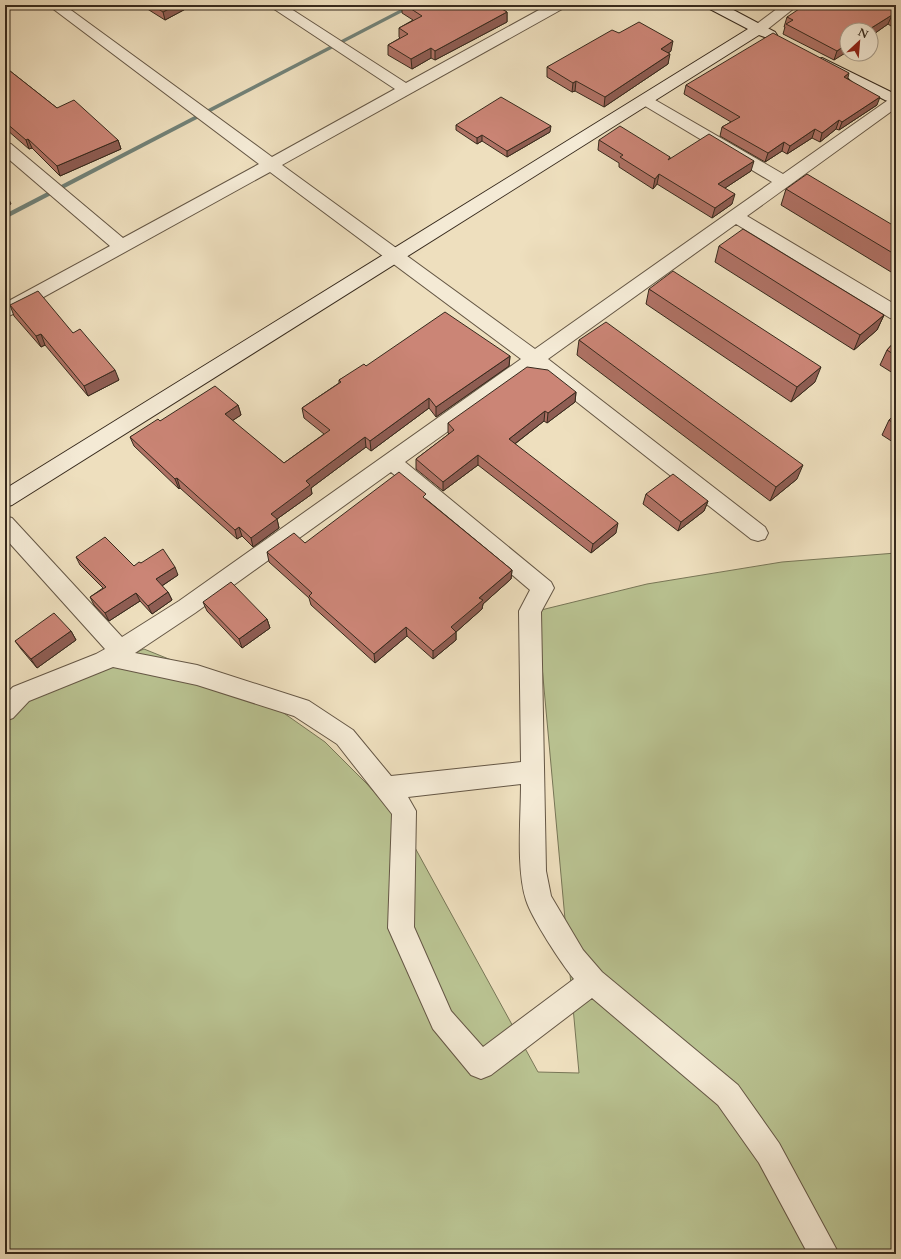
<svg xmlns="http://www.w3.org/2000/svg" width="901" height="1259" font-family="Cardo,serif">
<rect width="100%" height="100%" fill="#eedfbe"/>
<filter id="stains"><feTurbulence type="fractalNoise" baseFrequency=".005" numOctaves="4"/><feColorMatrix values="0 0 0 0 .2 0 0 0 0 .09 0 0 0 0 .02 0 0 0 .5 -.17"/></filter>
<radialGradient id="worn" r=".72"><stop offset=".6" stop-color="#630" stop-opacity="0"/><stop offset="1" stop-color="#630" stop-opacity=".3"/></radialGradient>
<polygon fill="#b9c291" stroke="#787657" points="896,553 896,1254 5,1254 5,708 144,649 258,695 325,742 367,784 402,824 538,1072 579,1073 537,611 647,584 782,562"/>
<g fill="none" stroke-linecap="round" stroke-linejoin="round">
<polygon fill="#728278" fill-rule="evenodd" points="409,5 416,5 5,219 5,214"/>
<defs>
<g id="street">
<path d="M 48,5 L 64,5 L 272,157 L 395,89 L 268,5 L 285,5 L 406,83 L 548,5 L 566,5 L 564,8 L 282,165 L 535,349 L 772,182 L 640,103 L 637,100 L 640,97 L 650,97 L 783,174 L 891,98 L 896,96 L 896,108 L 747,216 L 896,305 L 896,319 L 890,318 L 736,224 L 548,359 L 765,527 L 768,533 L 765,539 L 758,541 L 751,539 L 535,369 L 405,462 L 551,582 L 554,588 L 541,612 L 546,871 L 551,896 L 583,950 L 602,972 L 738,1085 L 779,1143 L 839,1254 L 808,1254 L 759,1163 L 718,1105 L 592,998 L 491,1075 L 481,1079 L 471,1075 L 433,1029 L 388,928 L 392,814 L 337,744 L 294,716 L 197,685 L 113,667 L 29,701 L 13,718 L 5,721 L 5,695 L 13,687 L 96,654 L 105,649 L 5,538 L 5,516 L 12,518 L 122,637 L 179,601 L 521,359 L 270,172 L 11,315 L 5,317 L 5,303 L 110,246 L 5,156 L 5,143 L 11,144 L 123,238 L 259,164 ZM 391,472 L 530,590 L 519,611 L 521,762 L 391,776 L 353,730 L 309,701 L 197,665 L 135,653 L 195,613 ZM 521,784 C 521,819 516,868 526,900 C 532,919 561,963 574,979 L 483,1047 L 451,1011 L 414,927 L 416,811 L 408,797 Z"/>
<polygon points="782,5 798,5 764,32 754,32 752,29 754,26"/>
</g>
<g id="secondary">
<polygon points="706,5 724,5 775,32 777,35 775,38 770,39 759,35 12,505 5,507 5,489 748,29 708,8"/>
<polygon points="822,58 895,94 896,99 890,102 885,100 817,65 815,62 817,59"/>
</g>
</defs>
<use href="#street" stroke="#655745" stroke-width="2"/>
<use href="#secondary" stroke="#372a1d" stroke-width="2"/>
<use href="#street" fill="#f4ead5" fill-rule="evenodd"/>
<use href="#secondary" fill="#f4ead5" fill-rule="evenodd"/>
</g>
<g fill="#af7265" stroke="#372a1d">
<polygon points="141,5 193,5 165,20"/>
<polygon points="402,5 495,5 507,12 507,22 435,60 431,58 412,69 388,55 388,45 400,38 399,37 399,28 413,20 402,13"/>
<polygon points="896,5 896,25 894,24 891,26 888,24 871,36 871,30 834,60 783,34 785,27 784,27 787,17"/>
<polygon points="619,33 671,51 668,53 668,64 604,107 575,91 572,92 547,77 547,67"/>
<polygon points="5,67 57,108 118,140 121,149 60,176 32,148 29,149 7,130 5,131"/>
<polygon points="848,78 877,105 839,130 836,129 820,142 812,138 787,154 782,151 765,162 720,136 722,127 731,122 684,94 686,85"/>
<polygon points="456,125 550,132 507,157 482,141 477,144 456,130"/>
<polygon points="599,140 670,157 670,159 751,171 725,188 732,204 712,218 657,184 653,189 619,167 619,163 598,150"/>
<polygon points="786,189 896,227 896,275 781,205"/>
<polygon points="719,246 884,315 877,330 854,350 715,262"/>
<polygon points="649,289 815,382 791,402 646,304"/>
<polygon points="10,305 73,333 119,380 88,396 45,345 41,347 14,316"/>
<polygon points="579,340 797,479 770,501 577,355"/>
<polygon points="896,340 896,375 880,365 887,350"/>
<polygon points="510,356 509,366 436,417 429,408 371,451 366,447 311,488 312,494 277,519 279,528 253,547 242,536 237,539 180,488 179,489 134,446 130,437 160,421 238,405 241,415 232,421 284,463 324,434 304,418 302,408 339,383 339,380 366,366"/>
<polygon points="576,392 575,402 547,423 544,421 515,444 616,533 591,553 478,465 443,491 416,469 416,459 449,434 448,433 448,423"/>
<polygon points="896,414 896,444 882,435 889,420"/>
<polygon points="646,494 708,501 704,511 678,531 643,504"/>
<polygon points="426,499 512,570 511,579 483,604 482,609 456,632 456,640 433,659 407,636 375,663 311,605 309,598 269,562 267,552 305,543"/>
<polygon points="76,557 134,566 141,563 178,575 162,586 168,592 172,600 152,614 140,601 109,621 94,605 90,597 103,588 80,565"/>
<polygon points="203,602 267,619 270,628 242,648 207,611"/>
<polygon points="71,631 76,640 37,668 21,649 15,641"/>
</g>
<g fill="#8e5d53" stroke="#372a1d">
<polygon points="176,5 193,5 165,20 163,12"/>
<polygon points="507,12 507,22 435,60 435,51"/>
<polygon points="892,15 888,24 871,36 871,30 868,30"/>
<polygon points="896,15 896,18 894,24 891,26 894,16"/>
<polygon points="673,41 671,51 659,59 661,49"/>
<polygon points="847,44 847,52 834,60 837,51"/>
<polygon points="431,48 431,58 412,69 411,59"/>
<polygon points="670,54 668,64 604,107 605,97"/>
<polygon points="849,73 847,82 844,77"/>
<polygon points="576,81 575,91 572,92 573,83"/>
<polygon points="880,97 877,105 839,130 842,122"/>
<polygon points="839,120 836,129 820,142 822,133"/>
<polygon points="5,124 7,130 5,131"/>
<polygon points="551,126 550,132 507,157 507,151"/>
<polygon points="815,129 812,138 787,154 790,146"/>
<polygon points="482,135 482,141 477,144 477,138"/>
<polygon points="28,139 32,148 29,149 26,140"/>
<polygon points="118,140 121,149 60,176 57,166"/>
<polygon points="784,142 782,151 765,162 768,153"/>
<polygon points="754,161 751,171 716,194 718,184"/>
<polygon points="659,174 657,184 653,189 655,179"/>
<polygon points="5,193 6,193 11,204 5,207"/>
<polygon points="735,194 732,204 712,218 715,208"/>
<polygon points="5,287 9,296 5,297"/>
<polygon points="884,315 877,330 854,350 860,335"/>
<polygon points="41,334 45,345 41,347 36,336"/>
<polygon points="510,356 509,366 436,417 436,407"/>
<polygon points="821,367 815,382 791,402 797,387"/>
<polygon points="115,370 119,380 88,396 84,386"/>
<polygon points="576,392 575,402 547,423 548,413"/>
<polygon points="429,398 429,408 371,451 370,441"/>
<polygon points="238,405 241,415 227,424 225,414"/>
<polygon points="545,411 544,421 508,449 509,439"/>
<polygon points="365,437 366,447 311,488 312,494 277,519 279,528 253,547 251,538 271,514 306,481"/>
<polygon points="478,455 478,465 443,491 443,482"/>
<polygon points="803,465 797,479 770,501 776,487"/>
<polygon points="177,478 180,488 179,489 175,479"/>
<polygon points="708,501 704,511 678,531 681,522"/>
<polygon points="618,523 616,533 591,553 593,544"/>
<polygon points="239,527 242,536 237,539 235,530"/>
<polygon points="175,567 178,575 160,587 156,579"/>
<polygon points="512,570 511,579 483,604 482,609 456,632 456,640 433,659 433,651 451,627 479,598"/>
<polygon points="168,592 172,600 152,614 148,606"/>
<polygon points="136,593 140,601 109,621 105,613"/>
<polygon points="267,619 270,628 242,648 239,639"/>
<polygon points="406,627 407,636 375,663 374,654"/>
<polygon points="71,631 76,640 37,668 31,659"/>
</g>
<g fill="#cb8576" stroke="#372a1d">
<polygon points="152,5 176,5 163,12"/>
<polygon points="405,5 495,5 507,12 435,51 431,48 411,59 388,45 408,34 399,28 422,16"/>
<polygon points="805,5 896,5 896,15 894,16 892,15 868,30 847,30 847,44 837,51 786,24 793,20 787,17"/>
<polygon points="639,22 673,41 661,49 670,54 605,97 576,81 573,83 547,67 612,30 619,33"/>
<polygon points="773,33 849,73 844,77 880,97 842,122 839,120 822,133 815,129 790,146 784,142 768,153 722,127 740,117 686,85"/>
<polygon points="5,67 57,108 74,100 118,140 57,166 28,139 26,140 5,122"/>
<polygon points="501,97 551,126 507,151 482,135 477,138 456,125"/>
<polygon points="620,126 670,157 668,160 709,134 754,161 718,184 735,194 715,208 659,174 655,179 620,157 623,155 599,140"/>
<polygon points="807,174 896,227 896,255 786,189"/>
<polygon points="743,229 884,315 860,335 719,246"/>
<polygon points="673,271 821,367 797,387 649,289"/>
<polygon points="38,291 73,333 80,329 115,370 84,386 41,334 36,336 10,305"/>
<polygon points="445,312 510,356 436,407 429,398 370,441 365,437 306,481 310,485 271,514 277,519 251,538 239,527 235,530 177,478 175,479 130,437 158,419 160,421 215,386 238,405 225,414 284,463 330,430 302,408 341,382 339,380 364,364 366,366"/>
<polygon points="606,322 803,465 776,487 579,340"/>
<polygon points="896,340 896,356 887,350"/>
<polygon points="527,367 548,370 576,392 548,413 545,411 509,439 618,523 593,544 478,455 443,482 416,459 454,430 448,423"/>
<polygon points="896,414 896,425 889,420"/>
<polygon points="399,472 426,494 423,497 512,570 479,598 483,600 451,627 456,632 433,651 406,627 374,654 309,596 312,593 267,552 294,533 305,543"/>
<polygon points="673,474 708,501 681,522 646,494"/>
<polygon points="105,537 134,566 139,562 141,563 163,549 175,567 156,579 168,592 148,606 136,593 105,613 90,597 106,587 76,557"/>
<polygon points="231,582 267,619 239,639 203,602"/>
<polygon points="54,613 71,631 31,659 15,641"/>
</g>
<rect width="901" height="1259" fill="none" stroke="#eedfbe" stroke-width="20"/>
<rect x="6" y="6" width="889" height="1247" fill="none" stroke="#372a1d" stroke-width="2"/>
<rect x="10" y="10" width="881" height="1239" fill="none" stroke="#372a1d"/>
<g transform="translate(859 42) rotate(26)"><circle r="19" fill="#f4ead5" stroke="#a89d8b"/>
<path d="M0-3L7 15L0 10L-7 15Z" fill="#8f2418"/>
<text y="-6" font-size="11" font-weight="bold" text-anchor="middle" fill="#372a1d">N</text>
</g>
<rect width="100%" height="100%" filter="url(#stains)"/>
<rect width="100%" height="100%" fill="url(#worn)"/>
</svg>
